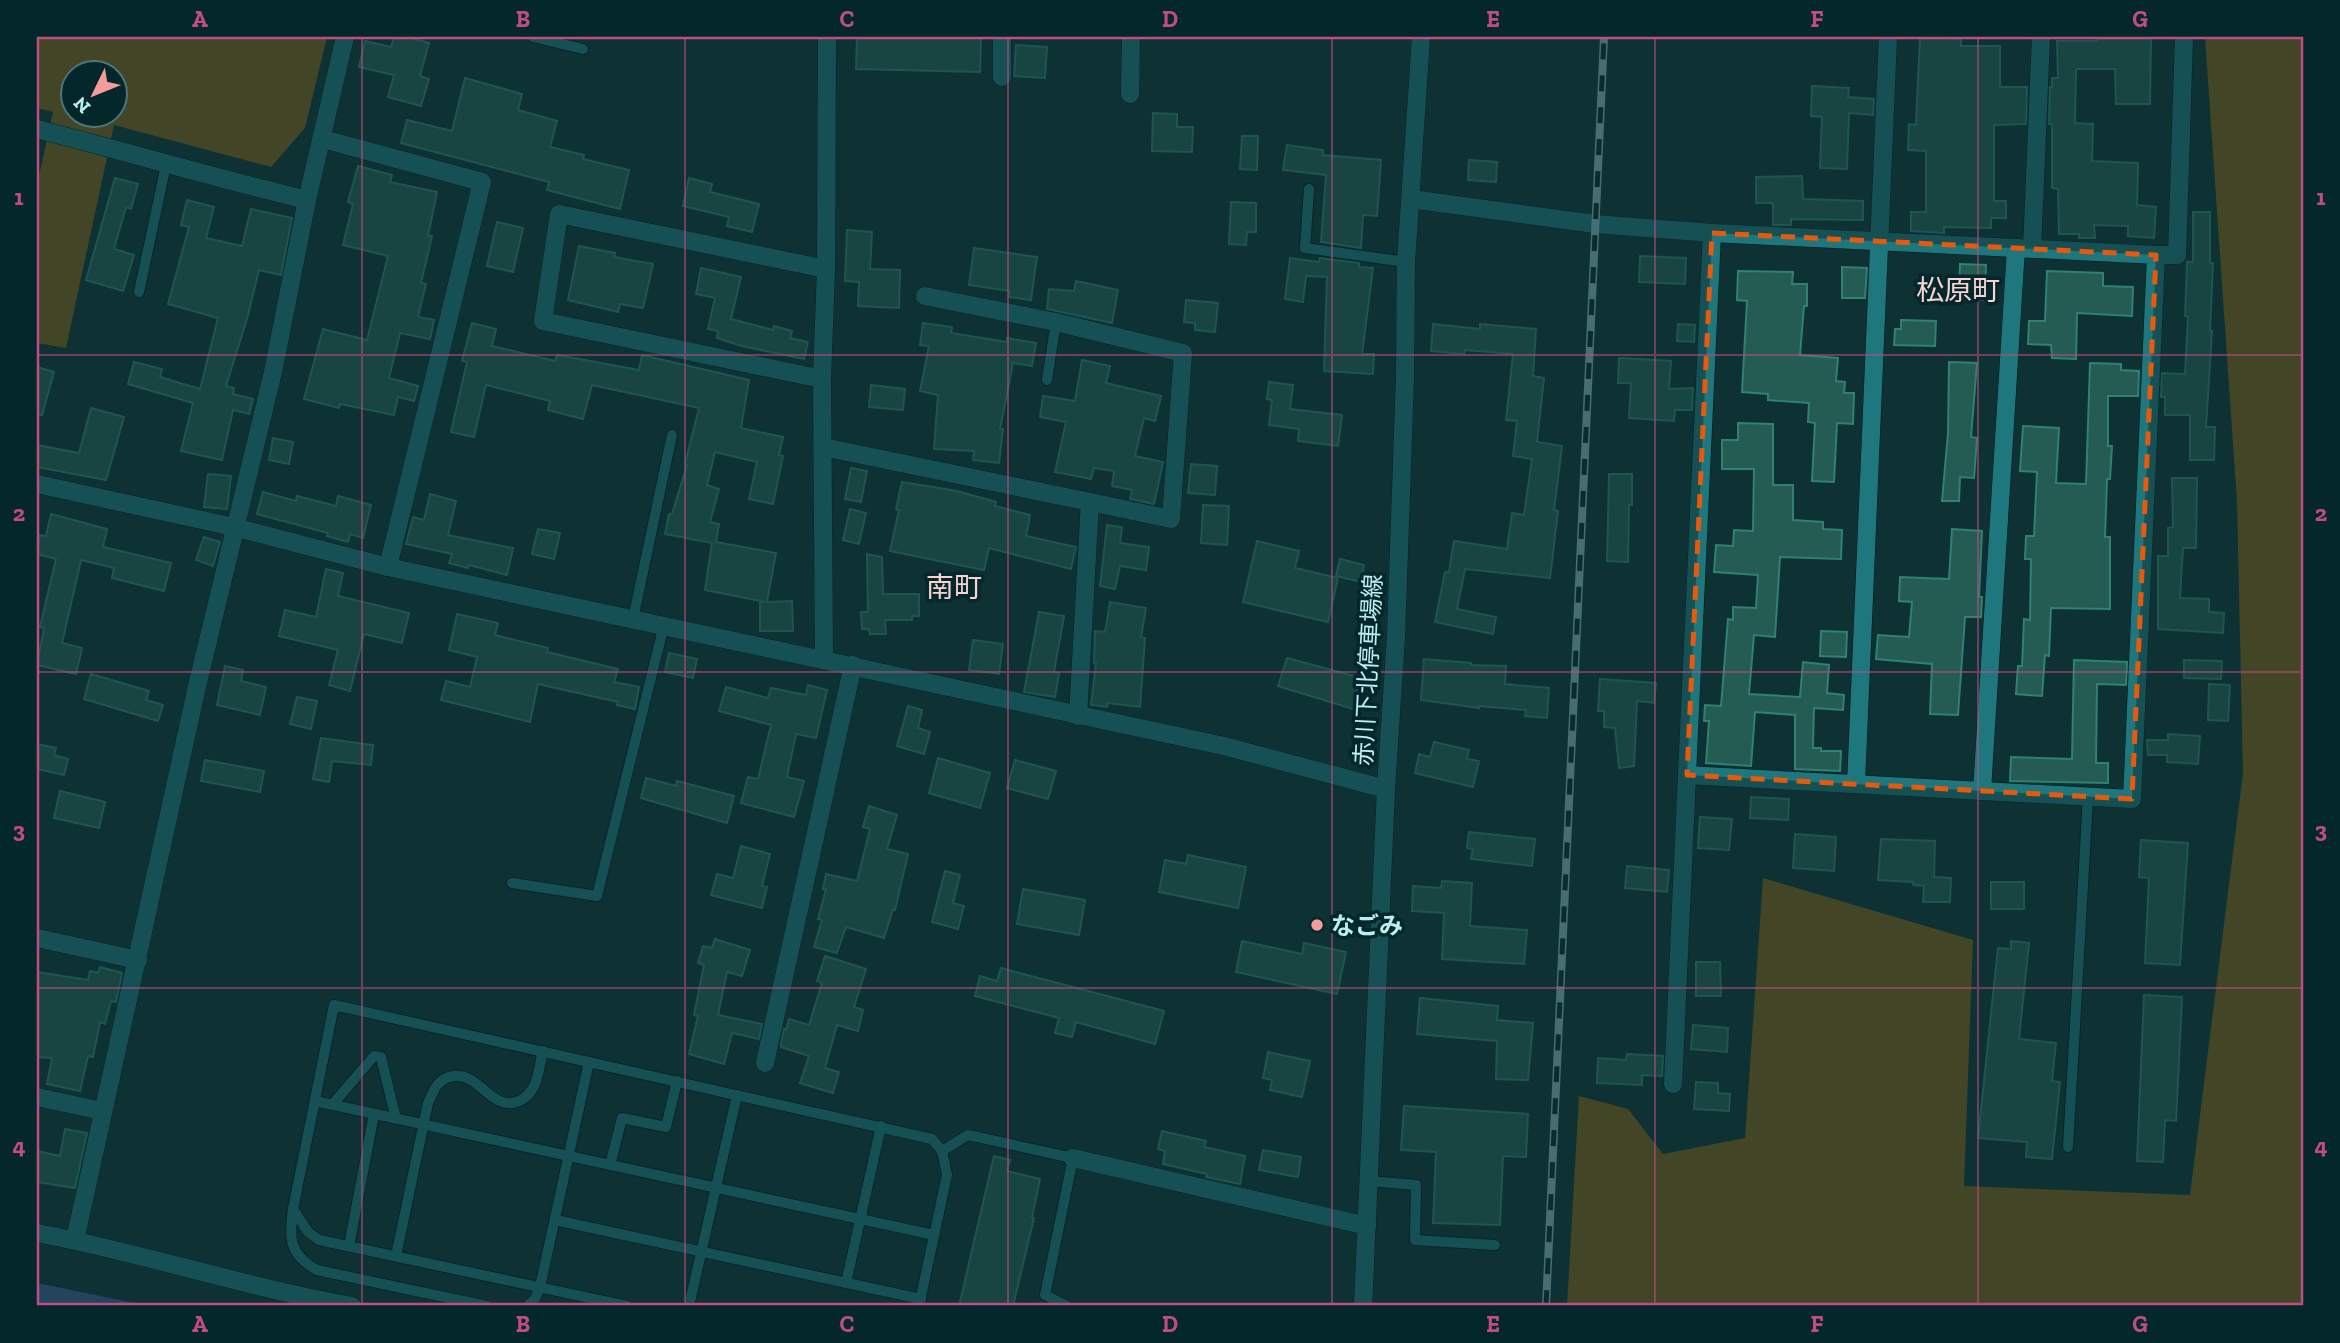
<svg xmlns="http://www.w3.org/2000/svg" width="2340" height="1343" font-family="'Zilla Slab','Noto Sans JP',serif">
<rect width="100%" height="100%" fill="#0e3234"/>
<g fill="#805d15" fill-rule="evenodd">
<path d="M 37,37 L 327,37 L 305,128 L 271,167 L 114,125 L 66,348 L 37,343 L 37,185 L 53,112 L 37,108 ZM 74,74 L 116,74 L 116,116 L 74,116 Z"/>
<polygon points="2205,37 2303,37 2303,1306 1567,1306 1579,1096 1628,1109 1663,1154 1745,1138 1763,878 1973,940 1964,1186 2190,1195 2243,773 2237,502"/>
</g>
<polygon fill="#3b5b91" points="37,1283 149,1306 37,1306"/>
<g fill="#245b52" stroke="#308073" stroke-width="2">
<polygon points="394,37 408,37 429,43 420,76 429,79 421,106 388,97 394,75 359,67 365,41 391,47"/>
<polygon points="857,37 981,37 980,72 856,69"/>
<polygon points="1920,37 1961,39 1961,46 2000,46 2000,87 2027,87 2026,124 1994,125 1994,201 2006,201 2006,218 1991,218 1991,228 1944,227 1944,233 1911,231 1911,212 1926,212 1926,151 1908,150 1909,124 1916,125"/>
<polygon points="2096,37 2151,37 2150,104 2116,104 2115,69 2076,69 2075,123 2093,124 2092,161 2138,163 2137,205 2156,207 2154,238 2128,236 2128,226 2094,225 2095,238 2079,238 2079,234 2059,234 2058,189 2052,188 2052,124 2049,124 2050,87 2052,87 2052,78 2058,78 2057,41 2097,41"/>
<polygon points="1016,45 1047,47 1045,78 1014,76"/>
<polygon points="465,78 522,94 518,110 557,121 550,147 584,155 583,159 629,170 620,209 547,190 549,182 401,143 407,120 452,131"/>
<polygon points="1812,86 1849,88 1848,97 1874,99 1873,115 1849,113 1847,169 1820,168 1822,117 1811,116"/>
<polygon points="1153,113 1177,114 1177,127 1193,127 1192,152 1152,151"/>
<polygon points="1242,136 1258,136 1257,170 1240,169"/>
<polygon points="1287,145 1323,150 1323,155 1381,160 1377,216 1363,215 1361,248 1321,242 1326,175 1283,170"/>
<polygon points="1469,160 1497,162 1496,182 1468,180"/>
<polygon points="358,166 392,175 390,182 437,192 428,236 432,236 421,283 426,284 418,317 434,320 430,339 400,333 389,378 418,386 414,401 398,397 394,415 340,404 339,408 304,399 323,329 367,340 388,256 343,245 353,204 348,202"/>
<polygon points="1802,176 1803,199 1863,201 1863,220 1791,219 1791,225 1773,225 1773,203 1756,203 1756,177"/>
<polygon points="115,178 138,184 131,209 126,207 114,249 134,255 123,291 86,280"/>
<polygon points="689,178 712,184 710,192 759,204 752,232 727,226 729,217 683,206"/>
<polygon points="187,200 214,207 206,238 242,246 251,209 292,218 281,275 259,270 247,319 226,386 234,388 233,394 253,399 249,414 233,410 222,460 181,451 193,403 128,384 134,362 162,369 160,377 200,389 218,318 168,304 189,227 181,225"/>
<polygon points="1231,202 1256,203 1256,232 1247,232 1246,245 1229,244"/>
<polygon points="2193,212 2210,212 2210,263 2213,263 2210,331 2212,331 2206,427 2215,427 2214,460 2190,460 2190,415 2165,415 2165,397 2161,397 2162,373 2185,374 2188,317 2185,316 2187,262 2193,262"/>
<polygon points="497,222 523,228 513,272 487,266"/>
<polygon points="847,230 872,232 870,269 900,270 899,308 858,306 859,282 845,281"/>
<polygon points="579,246 615,253 614,257 653,264 643,308 620,304 618,312 568,300"/>
<polygon points="974,248 1037,257 1031,300 1009,297 1010,291 969,285"/>
<polygon points="1640,256 1686,258 1685,284 1639,282"/>
<polygon points="1290,258 1319,262 1320,258 1359,263 1359,267 1373,268 1362,354 1374,354 1373,374 1324,371 1327,277 1306,276 1303,302 1285,299"/>
<polygon points="1960,264 1986,265 1985,300 1959,299"/>
<polygon points="1842,267 1867,268 1865,298 1842,298"/>
<polygon points="701,268 741,277 731,319 773,330 774,326 792,331 790,338 808,342 804,359 742,346 717,338 718,331 708,329 715,298 696,294"/>
<polygon points="1738,271 1793,272 1792,284 1807,284 1807,306 1804,306 1800,355 1838,358 1836,381 1845,382 1844,393 1854,393 1853,424 1837,423 1834,482 1812,481 1815,423 1808,422 1809,403 1768,400 1768,394 1742,392 1747,301 1737,300"/>
<polygon points="2047,271 2103,273 2103,286 2133,287 2132,316 2077,313 2076,359 2052,358 2051,345 2028,344 2029,321 2045,321"/>
<polygon points="1076,281 1118,290 1112,323 1047,309 1049,289 1074,291"/>
<polygon points="1186,300 1218,303 1215,332 1195,330 1195,323 1184,322"/>
<polygon points="1901,320 1936,321 1935,346 1894,345 1895,329 1901,329"/>
<polygon points="472,323 496,329 492,346 555,361 557,355 639,370 642,355 749,380 741,428 783,437 779,455 783,456 773,504 749,499 757,462 715,452 707,485 719,489 710,522 719,524 716,542 776,553 767,602 792,601 793,631 760,631 760,602 765,602 705,590 712,543 665,534 669,514 672,514 687,465 685,464 699,408 592,385 583,419 548,410 550,401 486,385 474,437 451,432 467,362 462,361"/>
<polygon points="923,323 952,327 951,333 1007,342 1007,338 1036,343 1032,366 1013,363 1000,429 1003,429 999,463 973,460 974,451 934,449 938,395 920,391 929,346 920,345"/>
<polygon points="1433,324 1480,329 1480,324 1536,329 1533,376 1544,378 1537,442 1562,446 1554,510 1558,511 1550,578 1465,569 1457,609 1496,617 1493,634 1435,622 1445,572 1449,572 1454,541 1507,549 1512,513 1524,515 1532,459 1513,456 1517,421 1506,420 1513,354 1465,350 1464,354 1431,351"/>
<polygon points="1678,324 1695,325 1694,342 1677,341"/>
<polygon points="1619,358 1671,361 1669,389 1693,388 1692,410 1675,410 1674,421 1629,418 1631,383 1618,383"/>
<polygon points="1082,360 1110,366 1106,383 1161,396 1155,421 1144,418 1135,456 1163,462 1154,504 1130,499 1132,490 1112,486 1114,471 1094,468 1091,479 1055,472 1066,422 1040,417 1043,396 1075,401"/>
<polygon points="1949,362 1977,363 1971,437 1977,438 1974,478 1960,477 1959,501 1942,501 1948,433"/>
<polygon points="2090,363 2121,364 2121,370 2139,371 2138,396 2108,396 2108,446 2112,446 2110,479 2107,479 2105,537 2110,537 2110,609 2051,608 2049,656 2045,655 2042,696 2016,694 2018,666 2022,666 2024,619 2030,620 2031,559 2025,559 2026,536 2034,536 2037,472 2020,471 2023,426 2059,428 2056,483 2086,484"/>
<polygon points="37,367 54,372 42,415 37,415"/>
<polygon points="1269,382 1293,385 1290,409 1342,415 1338,446 1298,441 1299,429 1269,425 1272,400 1267,399"/>
<polygon points="871,385 905,389 903,410 869,407"/>
<polygon points="91,408 124,417 106,480 37,467 37,445 79,453"/>
<polygon points="1738,423 1773,424 1773,485 1793,485 1793,520 1823,522 1823,529 1842,530 1841,559 1780,557 1775,637 1754,635 1749,694 1800,697 1803,662 1829,665 1827,693 1844,695 1843,710 1814,708 1813,748 1821,748 1821,751 1841,751 1840,771 1795,769 1795,715 1755,712 1751,766 1706,763 1709,721 1704,721 1705,705 1721,706 1728,619 1733,620 1733,607 1756,608 1758,575 1714,572 1716,545 1733,546 1734,530 1753,531 1754,469 1722,469 1722,440 1738,440"/>
<polygon points="273,438 293,442 289,464 269,460"/>
<polygon points="1191,464 1217,466 1215,495 1188,493"/>
<polygon points="851,468 867,471 861,502 845,499"/>
<polygon points="208,474 231,476 227,509 204,507"/>
<polygon points="1609,474 1632,474 1632,505 1629,505 1628,562 1607,561"/>
<polygon points="2172,478 2197,478 2196,548 2183,548 2180,598 2209,599 2209,612 2224,613 2223,633 2158,629 2158,556 2168,556 2168,528 2173,527"/>
<polygon points="902,482 957,491 996,502 995,506 1030,515 1026,536 1076,547 1071,569 989,548 984,570 890,551 899,510 896,509"/>
<polygon points="263,492 296,501 297,496 336,506 338,496 371,505 363,538 350,534 348,542 327,536 328,533 257,514"/>
<polygon points="430,494 456,501 448,535 513,548 507,575 469,565 468,568 449,563 452,554 406,544 413,517 424,520"/>
<polygon points="1203,505 1229,506 1227,545 1201,543"/>
<polygon points="850,509 866,513 859,544 843,540"/>
<polygon points="51,514 107,529 103,547 171,563 164,591 112,578 114,568 81,560 62,643 82,648 76,674 37,665 44,628 40,627 56,559 37,554 37,551 40,535 46,536"/>
<polygon points="1107,525 1122,527 1120,543 1149,547 1146,570 1120,566 1115,589 1100,586"/>
<polygon points="538,529 560,533 554,559 532,554"/>
<polygon points="1952,529 1982,531 1979,597 1982,597 1981,617 1965,617 1958,715 1930,714 1932,664 1876,659 1878,635 1909,637 1912,602 1899,601 1900,577 1949,579"/>
<polygon points="204,537 220,542 213,566 196,560"/>
<polygon points="1257,541 1299,551 1295,568 1338,578 1328,622 1243,602"/>
<polygon points="867,554 882,557 883,594 919,594 919,616 912,616 912,620 885,620 886,634 870,634 869,629 862,629 861,612 868,612"/>
<polygon points="1340,559 1364,565 1361,582 1336,576"/>
<polygon points="326,569 343,573 338,596 409,613 402,643 364,634 350,691 329,685 338,650 279,636 285,610 316,617"/>
<polygon points="1110,602 1146,608 1141,637 1145,638 1140,707 1108,703 1107,707 1091,705 1096,663 1094,663 1095,631 1105,632"/>
<polygon points="1039,612 1064,616 1054,672 1059,673 1055,697 1024,692"/>
<polygon points="457,614 498,623 495,635 548,648 547,652 618,669 614,682 639,687 635,709 617,705 618,702 538,684 530,722 441,700 446,681 470,687 477,657 449,650"/>
<polygon points="1821,631 1847,632 1846,657 1820,656"/>
<polygon points="973,640 1003,644 999,674 969,670"/>
<polygon points="669,653 697,659 693,678 665,672"/>
<polygon points="1287,658 1358,677 1356,710 1278,686"/>
<polygon points="1424,659 1471,663 1471,665 1506,666 1505,684 1549,688 1547,718 1525,716 1526,710 1479,706 1479,708 1421,700"/>
<polygon points="2074,660 2127,662 2126,685 2097,684 2096,763 2108,763 2108,783 2010,781 2011,757 2072,759"/>
<polygon points="2184,660 2222,661 2221,679 2184,678"/>
<polygon points="225,666 243,670 241,681 266,687 260,715 217,705"/>
<polygon points="91,674 149,691 146,700 163,705 158,721 84,699"/>
<polygon points="1600,679 1656,683 1654,703 1637,701 1634,766 1619,768 1615,728 1604,727 1604,711 1598,711"/>
<polygon points="2209,684 2230,685 2228,721 2208,720"/>
<polygon points="808,685 827,690 816,738 796,734 787,777 804,781 794,817 741,803 748,777 758,779 771,725 719,711 726,687 768,698 771,688 806,695"/>
<polygon points="297,697 317,701 311,729 290,724"/>
<polygon points="908,706 922,710 918,728 930,732 924,754 897,746"/>
<polygon points="2168,734 2200,736 2198,764 2167,762 2167,755 2148,755 2147,740 2168,740"/>
<polygon points="321,738 373,745 371,765 332,761 329,782 313,779"/>
<polygon points="1434,742 1469,750 1467,759 1479,761 1473,787 1415,773 1419,754 1430,757"/>
<polygon points="37,744 56,748 54,755 68,759 64,775 37,769"/>
<polygon points="938,758 990,773 980,808 929,793"/>
<polygon points="205,760 264,771 260,792 201,781"/>
<polygon points="1015,760 1056,771 1048,799 1007,788"/>
<polygon points="646,778 676,786 677,781 734,796 727,823 641,798"/>
<polygon points="60,791 105,802 99,828 54,818"/>
<polygon points="1751,797 1789,799 1788,820 1750,818"/>
<polygon points="869,806 897,815 887,849 908,854 895,910 893,909 884,938 846,927 837,953 814,947 822,920 818,919 826,889 823,889 826,874 857,881 870,829 863,827"/>
<polygon points="1700,817 1732,819 1729,850 1698,848"/>
<polygon points="1469,832 1535,839 1532,866 1471,859 1473,849 1467,848"/>
<polygon points="1795,834 1836,837 1834,871 1793,868"/>
<polygon points="1881,839 1935,841 1934,877 1951,878 1950,902 1923,902 1924,886 1913,885 1913,882 1878,880"/>
<polygon points="2141,840 2188,843 2180,965 2145,963 2149,878 2139,877"/>
<polygon points="741,846 770,854 762,886 767,887 762,908 711,895 717,874 733,878"/>
<polygon points="1188,855 1246,867 1238,908 1159,892 1165,860 1186,864"/>
<polygon points="1627,866 1669,870 1667,892 1625,888"/>
<polygon points="945,871 960,875 953,903 964,906 958,929 932,922"/>
<polygon points="1442,881 1472,883 1470,926 1527,930 1524,964 1442,959 1444,913 1412,911 1413,886 1441,888"/>
<rect x="1991" y="882" width="33" height="27"/>
<polygon points="1023,889 1085,900 1079,935 1017,924"/>
<polygon points="715,939 750,950 742,976 727,972 718,1015 762,1024 759,1039 732,1033 724,1064 689,1054 698,1016 694,1015 704,965 698,963 703,946 712,948"/>
<polygon points="1242,941 1302,954 1304,943 1346,952 1337,994 1236,972"/>
<polygon points="2011,941 2029,943 2019,1039 2056,1043 2052,1081 2060,1082 2052,1159 2026,1157 2027,1142 1978,1138 1998,948 2011,949"/>
<polygon points="825,956 866,969 854,1007 863,1010 858,1031 837,1025 825,1068 839,1072 833,1093 800,1083 809,1056 781,1047 781,1044 784,1029 786,1030 789,1019 809,1025 822,983 817,981"/>
<polygon points="1696,962 1720,962 1721,996 1696,996"/>
<polygon points="100,967 122,973 116,1002 111,1001 105,1024 100,1022 93,1057 88,1056 80,1091 47,1084 52,1058 37,1057 37,972 88,980 90,971 98,973"/>
<polygon points="1001,968 1164,1011 1155,1044 1076,1022 1072,1037 1055,1033 1059,1018 975,996 980,976 997,981"/>
<polygon points="2144,995 2182,997 2176,1121 2165,1120 2163,1162 2137,1161"/>
<polygon points="1420,998 1498,1006 1497,1020 1533,1023 1528,1080 1496,1079 1497,1041 1417,1034"/>
<polygon points="1693,1025 1728,1028 1727,1052 1691,1049"/>
<polygon points="1268,1052 1310,1061 1302,1097 1270,1090 1272,1080 1263,1078"/>
<polygon points="1627,1054 1663,1056 1662,1076 1642,1075 1642,1085 1597,1083 1598,1058 1626,1060"/>
<polygon points="1696,1082 1718,1083 1718,1093 1730,1094 1729,1111 1694,1109"/>
<polygon points="1404,1106 1528,1114 1526,1157 1503,1156 1500,1225 1433,1223 1436,1152 1401,1150"/>
<polygon points="65,1129 87,1133 75,1188 37,1182 37,1151 60,1156"/>
<polygon points="1162,1131 1206,1141 1204,1147 1245,1156 1240,1184 1206,1177 1207,1174 1163,1164 1165,1151 1158,1149"/>
<polygon points="1263,1150 1301,1157 1298,1177 1259,1170"/>
<polygon points="994,1156 1010,1160 1007,1171 1040,1179 1032,1217 1034,1218 1013,1306 959,1306"/>
</g>
<g fill="none" stroke-linecap="round" stroke-linejoin="round">
<defs>
<g id="service">
<polyline points="533,37 583,49"/>
<polyline points="1309,189 1305,248 1406,262"/>
<polyline points="139,292 166,165"/>
<polyline points="1047,380 1056,322"/>
<polyline points="633,619 672,435"/>
<polyline points="512,883 597,896 664,625"/>
<polyline points="315,1101 934,1235"/>
<polyline points="332,1105 374,1056 381,1057 396,1119"/>
<polyline points="2068,1147 2088,797"/>
<polyline points="942,1151 968,1135 1073,1158 1045,1295 1067,1306"/>
<polyline points="610,1165 622,1118 666,1127 677,1081"/>
<polyline points="1369,1181 1416,1185 1415,1240 1495,1245"/>
<path d="M 293,1209 C 289,1238 289,1255 317,1270 L 487,1306"/>
<polyline points="555,1220 921,1299"/>
<polyline points="349,1246 374,1114"/>
<path d="M 396,1256 L 428,1103 C 434,1090 437,1079 453,1076 C 481,1072 492,1115 521,1100 C 527,1097 532,1091 535,1084 C 539,1074 540,1062 543,1051"/>
<polyline points="846,1283 881,1126"/>
<polyline points="527,1306 535,1299 540,1287 589,1062"/>
<polyline points="627,1306 319,1240 308,1232 293,1209 334,1005 932,1139 942,1151 947,1175 919,1306"/>
<polyline points="689,1306 737,1095"/>
</g>
<g id="minor">
<polyline points="1002,37 1002,77"/>
<polyline points="1130,94 1131,37"/>
<path d="M 37,129 C 127,152 216,178 307,200"/>
<polyline points="323,139 482,182 388,567"/>
<polyline points="1411,199 1595,224 1712,233 1687,775 2132,799 2156,255 1712,233"/>
<polygon points="559,214 826,269 822,379 543,321"/>
<polyline points="2032,249 2041,37"/>
<polyline points="2156,255 2177,255 2184,37"/>
<polyline points="826,269 827,37"/>
<polyline points="925,296 1056,322 1183,353 1171,519 1090,502"/>
<polyline points="822,379 824,659"/>
<polyline points="823,447 1090,502 1078,716"/>
<polyline points="37,484 234,527 388,567 1224,746 1386,789"/>
<polyline points="1856,784 1888,37"/>
<polyline points="1982,791 2016,248"/>
<polyline points="37,938 138,960"/>
<polyline points="765,1063 853,665"/>
<polyline points="1673,1084 1687,775"/>
<polyline points="37,1097 102,1111"/>
<polyline points="1073,1158 1367,1226"/>
<path d="M 37,1233 C 143,1253 245,1287 352,1306"/>
<polyline points="75,1240 198,682 273,372 307,200 345,37"/>
</g>
<polyline id="secondary" points="1363,1306 1386,789 1396,636 1405,377 1406,262 1421,37"/>
</defs>
<use href="#service" stroke="#081718" stroke-width="12"/>
<use href="#minor" stroke="#081718" stroke-width="19"/>
<use href="#secondary" stroke="#081718" stroke-width="19"/>
<use href="#service" stroke="#1e777c" stroke-width="10"/>
<use href="#minor" stroke="#1e777c" stroke-width="18"/>
<use href="#secondary" stroke="#1e777c" stroke-width="18"/>
<defs>
<polyline id="rail" points="1546,1306 1604,37"/>
</defs>
<use href="#rail" stroke="#8ab8ba" stroke-width="8"/>
<use href="#rail" stroke="#03272a" stroke-width="5" stroke-dasharray="16" stroke-linecap="butt"/>
</g>
<path d="M0 0H2340V1343H0ZM 1712,233 L 2156,255 L 2132,799 L 1687,775 Z" fill="#0e3234" fill-opacity=".55" fill-rule="evenodd"/>
<path fill="none" stroke="#e8590c" stroke-width="5" stroke-dasharray="14 9" stroke-linejoin="round" d="M 1712,233 L 2156,255 L 2132,799 L 1687,775 Z"/>
<path fill="none" stroke="#c04d80" stroke-width="2" stroke-opacity="0.55" d="M 362,37 L 362,1306M 685,37 L 685,1306M 1008,37 L 1008,1306M 1332,37 L 1332,1306M 1655,37 L 1655,1306M 1978,37 L 1978,1306M 37,355 L 2303,355M 37,672 L 2303,672M 37,988 L 2303,988"/>
<circle fill="#f59b9a" stroke="#03272a" stroke-width="2.5" cx="1317" cy="925" r="7"/>
<g text-anchor="middle" dominant-baseline="central" stroke-width="7" stroke-linejoin="round" paint-order="stroke">
<g font-size="24" fill="#bcedef" stroke="#03272a">
<text transform="translate(1368 670) rotate(-87)">赤川下北停車場線</text>
</g>
<g font-size="24" font-weight="bold" fill="#bcedef" stroke="#03272a" text-anchor="start">
<text x="1331" y="925">なごみ</text>
</g>
<g font-size="28" fill="#f7d3d2" stroke="#03272a">
<text x="1958" y="290">松原町</text>
<text x="954" y="587">南町</text>
</g>
</g>
<rect width="2340" height="1343" fill="none" stroke="#03272a" stroke-width="77"/>
<g transform="translate(94 94) rotate(227)"><circle r="33" fill="#03272a" stroke="#4d7679" stroke-width="2"/>
<path d="M0-5L12 26L0 18L-12 26Z" fill="#f59b9a"/>
<text y="-10" font-size="19" font-weight="bold" text-anchor="middle" fill="#bcedef">N</text>
</g>
<rect x="38" y="38" width="2264" height="1266" fill="none" stroke="#c04d80" stroke-width="2.5"/>
<g font-size="23" text-anchor="middle" font-weight="bold" fill="#c04d80">
<text x="200" y="27">A</text>
<text x="523" y="27">B</text>
<text x="847" y="27">C</text>
<text x="1170" y="27">D</text>
<text x="1493" y="27">E</text>
<text x="1817" y="27">F</text>
<text x="2140" y="27">G</text>
<text x="19" y="205">1</text>
<text x="2321" y="205">1</text>
<text x="19" y="521">2</text>
<text x="2321" y="521">2</text>
<text x="19" y="838">3</text>
<text x="2321" y="838">3</text>
<text x="19" y="1154">4</text>
<text x="2321" y="1154">4</text>
<text x="200" y="1332">A</text>
<text x="523" y="1332">B</text>
<text x="847" y="1332">C</text>
<text x="1170" y="1332">D</text>
<text x="1493" y="1332">E</text>
<text x="1817" y="1332">F</text>
<text x="2140" y="1332">G</text>
</g>
</svg>
